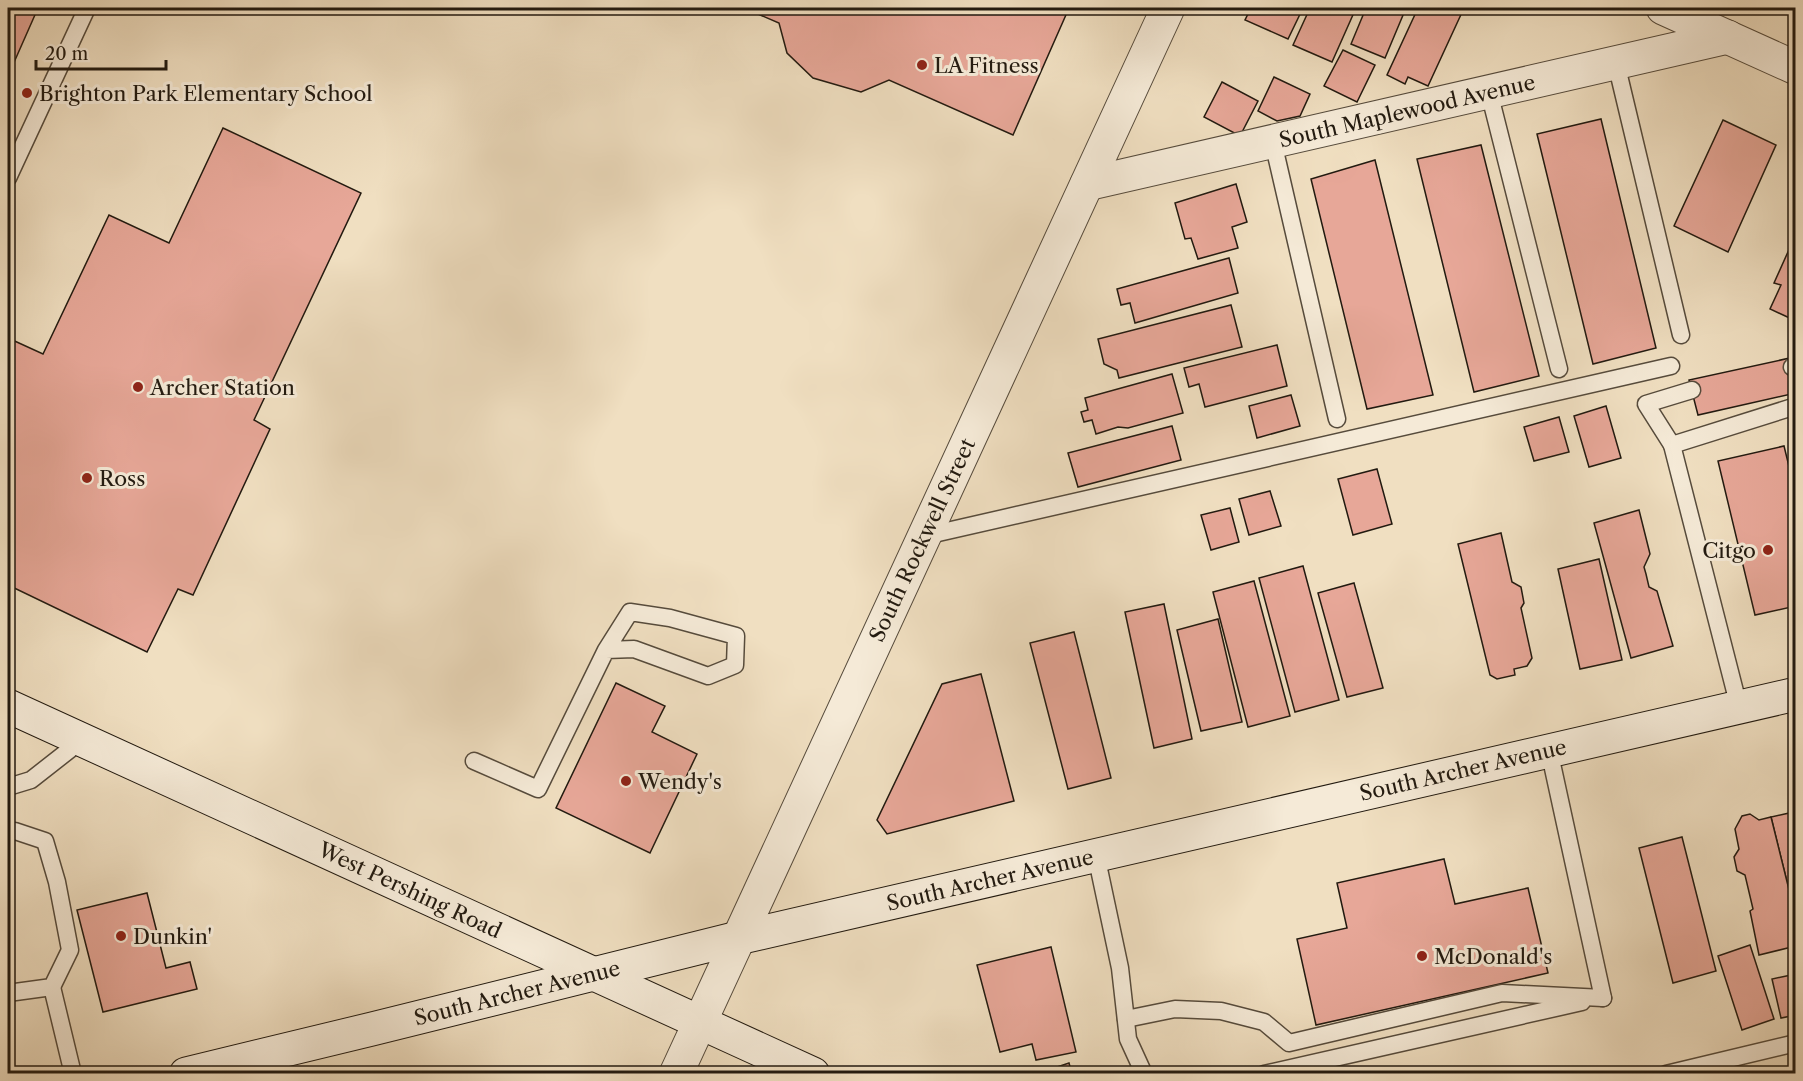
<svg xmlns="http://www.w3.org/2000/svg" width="1803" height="1081" font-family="'Libre Caslon Text',serif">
<rect width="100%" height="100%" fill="#f0dfc1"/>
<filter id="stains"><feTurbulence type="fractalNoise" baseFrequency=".00333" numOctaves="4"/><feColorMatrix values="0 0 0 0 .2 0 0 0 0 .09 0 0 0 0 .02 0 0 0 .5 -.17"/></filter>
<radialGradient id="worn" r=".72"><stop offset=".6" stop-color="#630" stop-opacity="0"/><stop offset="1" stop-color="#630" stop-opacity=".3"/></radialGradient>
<g fill="#e7a798" stroke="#221a10" stroke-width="1.5">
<polygon points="8,8 38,8 8,76"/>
<polygon points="744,8 1069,8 1013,135 889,80 861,92 813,78 787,53 779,23"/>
<polygon points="1251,8 1303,8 1288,39 1245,20"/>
<polygon points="1310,8 1356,8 1332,62 1293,45"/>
<polygon points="1366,8 1406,8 1385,58 1351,44"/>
<polygon points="1418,8 1464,8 1428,86 1408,77 1405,84 1387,75"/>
<polygon points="1343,50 1375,65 1357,102 1324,86"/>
<polygon points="1274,77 1310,94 1300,116 1277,121 1258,111"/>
<polygon points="1222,82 1258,101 1240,136 1204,117"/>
<polygon points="1601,119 1656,348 1593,364 1537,134"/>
<polygon points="1723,120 1776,145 1728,252 1674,226"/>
<polygon points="223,128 361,193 254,420 270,429 193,595 178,589 147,652 8,585 8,338 43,354 109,215 169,243"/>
<polygon points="1481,145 1539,376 1474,392 1417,159"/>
<polygon points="1375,160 1433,395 1367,409 1311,179"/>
<polygon points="1236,184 1247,222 1232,227 1238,248 1198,259 1191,238 1185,239 1175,203"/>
<polygon points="1796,234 1796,318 1794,320 1770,309 1781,285 1774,283"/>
<polygon points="1229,258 1238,293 1135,323 1130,303 1121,305 1117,289"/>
<polygon points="1231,305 1242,347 1119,378 1117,370 1104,364 1098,339"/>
<polygon points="1277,345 1287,386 1205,407 1199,384 1189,387 1184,368"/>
<polygon points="1790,358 1796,383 1796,393 1698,415 1689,380"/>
<polygon points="1172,374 1183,413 1128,428 1118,427 1096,434 1092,420 1084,422 1081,412 1088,410 1085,398"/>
<polygon points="1291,395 1300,426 1257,438 1249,406"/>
<polygon points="1606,406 1621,458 1589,467 1574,416"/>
<polygon points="1559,417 1569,452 1534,461 1524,427"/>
<polygon points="1172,426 1181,460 1078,487 1068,453"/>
<polygon points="1784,446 1796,495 1796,606 1755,615 1718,461"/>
<polygon points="1377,469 1392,524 1353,535 1338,479"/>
<polygon points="1270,491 1281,526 1249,535 1239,499"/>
<polygon points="1230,508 1239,542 1211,550 1201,515"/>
<polygon points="1639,510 1650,554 1644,567 1646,574 1649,587 1657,591 1673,646 1631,658 1594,523"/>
<polygon points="1501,533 1512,582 1521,587 1524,603 1521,608 1532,658 1527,666 1514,669 1515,675 1497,679 1490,675 1458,544"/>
<polygon points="1599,559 1622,660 1580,669 1558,569"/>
<polygon points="1303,566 1339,700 1295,712 1259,578"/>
<polygon points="1254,581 1290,716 1248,727 1213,592"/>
<polygon points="1354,583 1383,688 1347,697 1318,593"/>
<polygon points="1164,604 1192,739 1154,748 1125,612"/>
<polygon points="1218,619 1242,722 1201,731 1177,630"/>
<polygon points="1074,632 1111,778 1068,789 1030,643"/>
<polygon points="981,674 1014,801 887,834 877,820 942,684"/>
<polygon points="616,683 665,706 652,732 697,754 650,853 556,808"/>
<polygon points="1795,805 1796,804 1796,918 1771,817 1789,813"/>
<polygon points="1750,814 1759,820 1771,817 1796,918 1796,946 1759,955 1750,911 1753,909 1745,875 1737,871 1734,857 1739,849 1735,829 1742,816"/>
<polygon points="1682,837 1716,971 1673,983 1639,848"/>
<polygon points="1444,859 1455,904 1528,888 1548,973 1316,1025 1297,939 1347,928 1337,883"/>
<polygon points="147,893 166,968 190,962 197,989 103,1012 77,910"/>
<polygon points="1750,945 1774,1019 1742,1030 1718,956"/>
<polygon points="1051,947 1076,1052 1036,1060 1032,1044 1000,1052 977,965"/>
<polygon points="1796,974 1796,1015 1781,1018 1772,979"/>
<polygon points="1069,1063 1072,1074 1039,1074 1039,1073"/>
</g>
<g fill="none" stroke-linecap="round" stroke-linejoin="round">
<defs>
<g id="lane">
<polyline points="1616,63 1681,335"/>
<polyline points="1489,92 1559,369"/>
<polyline points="1273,142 1337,419"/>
<polyline points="8,178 87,8"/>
<polyline points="1792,367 1796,366"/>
<polyline points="1672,445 1646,404 1692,390"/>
<polyline points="925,536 1671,366"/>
<polyline points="1739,707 1672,445 1796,406"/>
<polyline points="1549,750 1603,998"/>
<polyline points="474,761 538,789 606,650 630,612 670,618 736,636 735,665 708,676 634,649 606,650"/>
<polyline points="8,787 31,780 82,740"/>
<polyline points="8,832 15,831 45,841 57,882 70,950 52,987 8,993"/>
<polyline points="1096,855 1120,968 1128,1039 1144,1074"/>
<polyline points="52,987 73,1074"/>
<polyline points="1126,1019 1175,1009 1221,1011 1264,1022 1289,1043 1502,993 1603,998"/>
<polyline points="1264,1074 1582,1002"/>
<polyline points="1666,1074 1796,1043"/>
</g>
<g id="street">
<polyline points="1663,8 1796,68"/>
<polyline points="1087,184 1728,37"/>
<polyline points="676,1074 1168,8"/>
</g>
<g id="secondary">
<polyline points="8,706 813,1074"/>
<polyline points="186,1074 372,1029 738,938 1796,694"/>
</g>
</defs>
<use href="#lane" stroke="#564b3c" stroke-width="19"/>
<use href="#street" stroke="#564b3c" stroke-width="35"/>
<use href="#secondary" stroke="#221a10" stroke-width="35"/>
<use href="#lane" stroke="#f5ead7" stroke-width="16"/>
<use href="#street" stroke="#f5ead7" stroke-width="33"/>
<use href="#secondary" stroke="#f5ead7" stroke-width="33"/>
</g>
<g fill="#8f2418" stroke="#f5ead7" stroke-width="2">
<circle cx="922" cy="65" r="6"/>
<circle cx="27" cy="93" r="6"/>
<circle cx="138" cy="387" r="6"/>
<circle cx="87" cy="478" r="6"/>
<circle cx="1768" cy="550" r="6"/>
<circle cx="626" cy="781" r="6"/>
<circle cx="121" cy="936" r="6"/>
<circle cx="1422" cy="956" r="6"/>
</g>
<g text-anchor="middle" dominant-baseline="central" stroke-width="6" stroke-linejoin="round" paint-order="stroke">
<g font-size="21" fill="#221a10" stroke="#f5ead7" text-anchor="start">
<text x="934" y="65">LA Fitness</text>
<text x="39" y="93">Brighton Park Elementary School</text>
<text x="150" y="387">Archer Station</text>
<text x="99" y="478">Ross</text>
<text x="1756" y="550" text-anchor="end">Citgo</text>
<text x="638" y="781">Wendy's</text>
<text x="133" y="936">Dunkin'</text>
<text x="1434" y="956">McDonald's</text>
</g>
<g font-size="21" fill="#221a10" stroke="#f5ead7">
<text transform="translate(1407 111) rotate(-13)">South Maplewood Avenue</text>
<text transform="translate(922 540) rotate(-65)">South Rockwell Street</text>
<text transform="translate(1463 770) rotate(-13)">South Archer Avenue</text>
<text transform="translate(990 880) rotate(-13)">South Archer Avenue</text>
<text transform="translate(410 890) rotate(25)">West Pershing Road</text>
<text transform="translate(517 993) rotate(-14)">South Archer Avenue</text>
</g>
</g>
<rect width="1803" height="1081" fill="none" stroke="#f0dfc1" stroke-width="30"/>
<rect x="9" y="9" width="1785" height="1063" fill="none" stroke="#221a10" stroke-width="3"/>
<rect x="15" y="15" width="1773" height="1051" fill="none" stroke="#221a10" stroke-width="1.5"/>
<path d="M36 60v9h130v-9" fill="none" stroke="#221a10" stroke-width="3"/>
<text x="45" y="60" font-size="18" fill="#221a10" stroke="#f5ead7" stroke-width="4.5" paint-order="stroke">20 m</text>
<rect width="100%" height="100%" filter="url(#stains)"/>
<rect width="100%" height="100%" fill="url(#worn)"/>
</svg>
